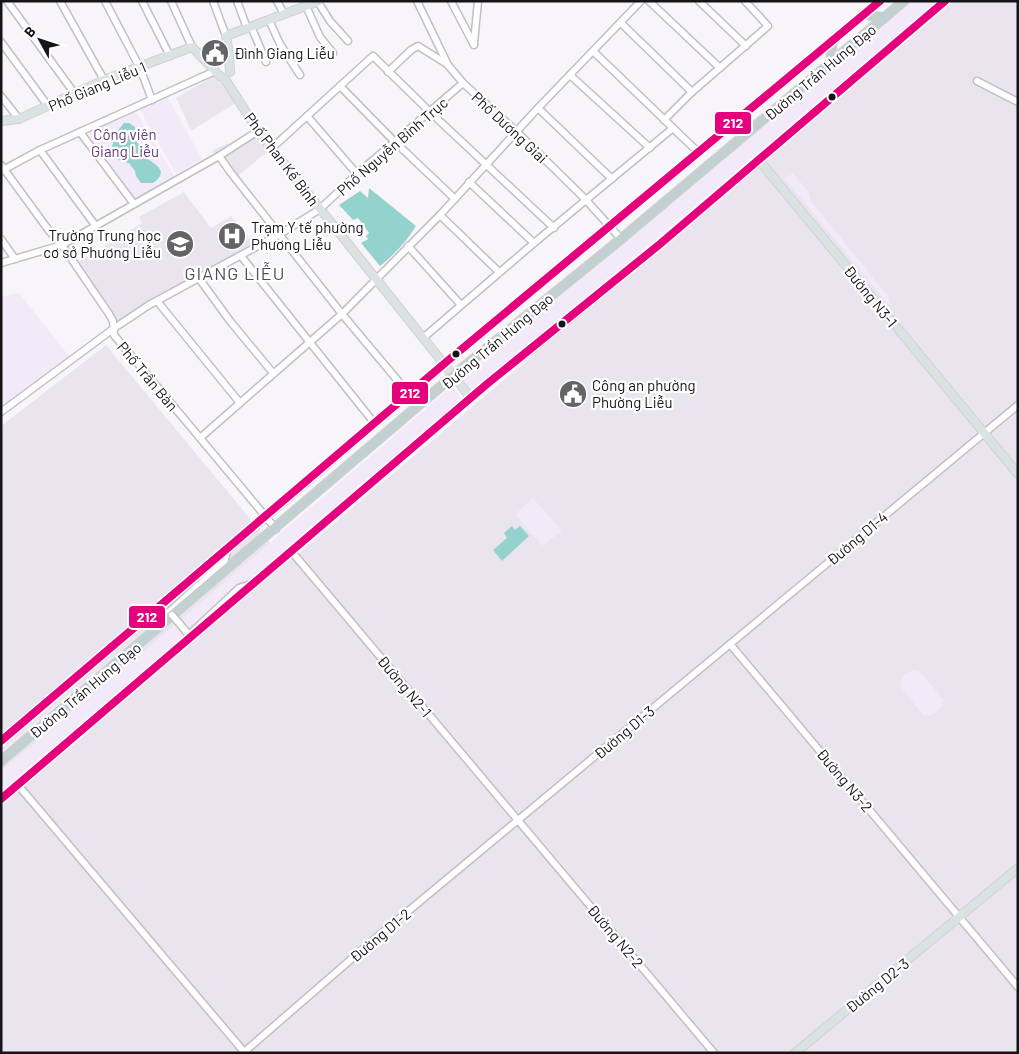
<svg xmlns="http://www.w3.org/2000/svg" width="1019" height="1054" font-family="Barlow,sans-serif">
<rect width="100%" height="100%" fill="#f8f5fa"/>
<g fill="#eae4ee">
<polygon points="953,1 1018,1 1018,1053 1,1053 1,426 106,345 287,563"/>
<polygon points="215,75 239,101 191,131 176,98"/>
<polygon points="256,127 272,148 232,181 212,150 234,141"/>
<polygon points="184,192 211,228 231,216 254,244 113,329 113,325 75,264 142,223 139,217"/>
</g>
<g fill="#f3eaf9">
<polygon points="912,1 938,1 639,253 474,389 470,389 462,379 466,374 711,171"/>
<polygon points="167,96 202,159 176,174 140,110"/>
<polygon points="136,112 175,177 135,199 90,135 89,133 92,130"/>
<polygon points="793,173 808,191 811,201 888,296 890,303 888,304 785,179"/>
<polygon points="19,293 69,356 1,406 1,297"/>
<polygon points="450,388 458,393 461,400 459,402 250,581 240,582 183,633 185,636 1,792 1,771 158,639"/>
<polygon points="533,498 562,531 542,546 515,514"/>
<polygon points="166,613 168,616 1,755 1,751"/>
<polygon points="913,670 919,671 944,700 940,709 931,716 923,715 900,686 903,675"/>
</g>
<g fill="#94d3cd">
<path d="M 124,123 L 129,123 L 135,127 L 136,141 L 141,147 L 143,156 C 152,163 172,170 153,183 L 141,183 L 136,176 L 135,171 L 129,163 C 121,162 111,158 112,148 C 112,142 116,139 116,133 Z"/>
<path d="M 369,188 L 416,226 C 406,242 394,255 380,266 L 361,243 L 368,239 L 366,236 L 369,233 L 358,218 L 353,220 L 339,205 L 360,191 L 368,198 Z"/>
<polygon points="512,526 515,530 520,526 529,536 502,561 493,550 507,538 504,533"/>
</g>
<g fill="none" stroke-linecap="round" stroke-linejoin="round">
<defs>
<g id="minor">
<polyline points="7,1 75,94"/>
<polyline points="60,1 104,80"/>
<polyline points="105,1 140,68 152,100"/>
<polyline points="142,1 170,56"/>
<polyline points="171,1 192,47"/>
<polyline points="213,1 226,36"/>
<polyline points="237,1 247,28"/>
<polyline points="277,1 284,14"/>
<polyline points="417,1 448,65 463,83 517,132 586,200 621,239"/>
<polyline points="451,1 474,45"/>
<polyline points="649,1 720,68"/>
<polyline points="699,1 746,46"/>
<polyline points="318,2 330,21 348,41"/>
<polyline points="306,6 320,37 333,53"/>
<polyline points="269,20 280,44 300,75"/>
<polyline points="621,23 692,92"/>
<polyline points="251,26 266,62"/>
<polyline points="1,42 48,106"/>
<polyline points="474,43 478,1"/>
<polyline points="594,52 699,153"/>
<polyline points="388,72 411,50 418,46 447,64"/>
<polyline points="570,75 650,148"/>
<polyline points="977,81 1018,102"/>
<polyline points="340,86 373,56 430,112 554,228"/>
<polyline points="1,96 19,119"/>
<polyline points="538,108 612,179"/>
<polyline points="307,116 357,174"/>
<polyline points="664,120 692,92 768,26 745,1"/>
<polyline points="80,132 134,204"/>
<polyline points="272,148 340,86 395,142 455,199"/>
<polyline points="40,150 95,225"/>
<polyline points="219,156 231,173 342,314 409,394"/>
<polyline points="1,165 50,232 62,245 109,314 113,321 114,335 276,529"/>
<polyline points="1,171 40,150 215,71"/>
<polyline points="469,182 534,243"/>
<polyline points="440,215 499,272"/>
<polyline points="1,239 15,259"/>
<polyline points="408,246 461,305"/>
<polyline points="241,256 375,424"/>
<polyline points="1,263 62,245 219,156 258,131"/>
<polyline points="198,277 230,321 273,373"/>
<polyline points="157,301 240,403"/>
<polyline points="423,338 534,243 673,128"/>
<polyline points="1,412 113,329 149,305 280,234 320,209 357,174 463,83"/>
<polyline points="200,438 342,314 440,215 538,108 641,1"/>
<polyline points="292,552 714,1053"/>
<polyline points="171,614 169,612 224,562 228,549"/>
<polyline points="179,623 189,635 239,588 251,584"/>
<polyline points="730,644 1018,987"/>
<polyline points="18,785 245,1053"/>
<polyline points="243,1053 371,942 1018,405"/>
</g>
<g id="major">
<polyline points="230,72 229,54 226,36 319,1"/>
<polyline points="225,79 258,131 471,398"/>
<polyline points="1,121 19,119 104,80 192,47 220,76"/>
<polyline points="758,159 1018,474"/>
<polyline points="1,741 266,517 445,363 880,1"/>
<polyline points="1,799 487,384 537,345 660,244 945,1"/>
<polyline points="795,1053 1018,868"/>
</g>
<g id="highway">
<polyline points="863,14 884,18"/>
<polyline points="831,64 832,41"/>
<polyline points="1,761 460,370 621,239 904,1"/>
</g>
</defs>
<use href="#minor" stroke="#c2bfc3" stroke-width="9"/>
<use href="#major" stroke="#d2d1d4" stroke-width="10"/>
<use href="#highway" stroke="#d2d1d4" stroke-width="11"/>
<use href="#minor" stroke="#fefefe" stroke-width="6"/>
<use href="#major" stroke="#dbe2e2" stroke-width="8"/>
<use href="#highway" stroke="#c3d0d0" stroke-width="9"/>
<defs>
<polyline id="minor-bridge" points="172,615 179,623"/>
</defs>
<use href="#minor-bridge" stroke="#c2bfc3" stroke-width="9" stroke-linecap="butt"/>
<use href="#minor-bridge" stroke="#fefefe" stroke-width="6"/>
<defs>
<g id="bus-1">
<polyline points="1,741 445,363 880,1"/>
<polyline points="1,799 487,384 660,244 945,1"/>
</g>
</defs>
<use href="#bus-1" stroke="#fff" stroke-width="11"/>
<use href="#bus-1" stroke="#e5007d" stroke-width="8"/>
</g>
<defs>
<symbol id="civic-disc" viewBox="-11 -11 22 22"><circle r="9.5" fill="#646366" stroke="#fff"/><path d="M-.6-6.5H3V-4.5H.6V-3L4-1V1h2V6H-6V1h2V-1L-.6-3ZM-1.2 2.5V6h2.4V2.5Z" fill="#fff"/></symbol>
<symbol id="hospital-disc" viewBox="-11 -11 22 22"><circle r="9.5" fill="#646366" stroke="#fff"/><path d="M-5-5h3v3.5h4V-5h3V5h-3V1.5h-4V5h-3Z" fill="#fff"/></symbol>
<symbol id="school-disc" viewBox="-11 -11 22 22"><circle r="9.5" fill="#646366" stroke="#fff"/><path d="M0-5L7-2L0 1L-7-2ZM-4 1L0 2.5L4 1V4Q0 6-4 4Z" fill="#fff"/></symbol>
</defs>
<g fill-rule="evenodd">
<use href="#civic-disc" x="199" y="37" width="32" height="32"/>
<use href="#hospital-disc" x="216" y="220" width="32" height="32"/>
<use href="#school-disc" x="164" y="228" width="32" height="32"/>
<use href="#civic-disc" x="557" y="378" width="32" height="32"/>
</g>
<g fill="#151417" stroke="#fff" stroke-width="2">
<circle cx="832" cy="97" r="4.5"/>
<circle cx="562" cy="324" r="4.5"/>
<circle cx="456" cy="354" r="4.5"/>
</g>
<g text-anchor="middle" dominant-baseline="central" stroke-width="4.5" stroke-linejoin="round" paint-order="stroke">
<g font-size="15" fill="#151417" stroke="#fff" text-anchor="start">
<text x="234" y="53">Đình Giang Liễu</text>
<text x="251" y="227">Trạm Y tế phường<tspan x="251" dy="17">Phương Liễu</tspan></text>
<text x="161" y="235" text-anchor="end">Trường Trung học<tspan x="161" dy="17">cơ sở Phương Liễu</tspan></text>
<text x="592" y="385">Công an phường<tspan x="592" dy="17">Phường Liễu</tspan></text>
</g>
<g font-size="15" fill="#151417" stroke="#fff">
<text transform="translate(820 72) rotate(-40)">Đường Trần Hưng Đạo</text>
<text transform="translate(97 86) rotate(-23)">Phố Giang Liễu 1</text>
<text transform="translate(510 127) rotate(43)">Phố Dương Giai</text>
<text transform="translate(392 146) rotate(-41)">Phố Nguyễn Bỉnh Trục</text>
<text transform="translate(282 159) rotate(53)">Phố Phan Kế Bính</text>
<text transform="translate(871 296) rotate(51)">Đường N3-1</text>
<text transform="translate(497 341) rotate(-40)">Đường Trần Hưng Đạo</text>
<text transform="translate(148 376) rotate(50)">Phố Trần Bàn</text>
<text transform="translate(857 538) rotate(-40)">Đường D1-4</text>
<text transform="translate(405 686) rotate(50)">Đường N2-1</text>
<text transform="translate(85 690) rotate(-40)">Đường Trần Hưng Đạo</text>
<text transform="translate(624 732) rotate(-40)">Đường D1-3</text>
<text transform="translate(845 780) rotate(50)">Đường N3-2</text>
<text transform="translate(380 935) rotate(-40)">Đường D1-2</text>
<text transform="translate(616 936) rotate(50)">Đường N2-2</text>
<text transform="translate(877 985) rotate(-39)">Đường D2-3</text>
</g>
<g font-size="15" fill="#65387e" stroke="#fff">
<text x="125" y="134">Công viên<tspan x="125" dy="17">Giang Liễu</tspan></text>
</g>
<g font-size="18" letter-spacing="1" fill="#524e54" stroke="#fff">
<text x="235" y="273">GIANG LIỄU</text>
</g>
</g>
<g stroke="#fff" stroke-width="2">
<rect x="714" y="111" width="38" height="24" rx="5" fill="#e5007d"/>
<rect x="391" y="381" width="38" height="24" rx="5" fill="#e5007d"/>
<rect x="128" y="605" width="38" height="24" rx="5" fill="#e5007d"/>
</g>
<g font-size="14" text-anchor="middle" font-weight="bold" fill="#fff">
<text x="733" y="128">212</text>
<text x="410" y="398">212</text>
<text x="147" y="622">212</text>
</g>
<rect width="1019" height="1054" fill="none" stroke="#151417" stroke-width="5"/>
<g transform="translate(40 40) rotate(310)" stroke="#ffffff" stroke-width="4" paint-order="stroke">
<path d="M0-4L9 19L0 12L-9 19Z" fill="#151417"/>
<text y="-8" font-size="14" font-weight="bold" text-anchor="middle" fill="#151417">B</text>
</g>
</svg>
